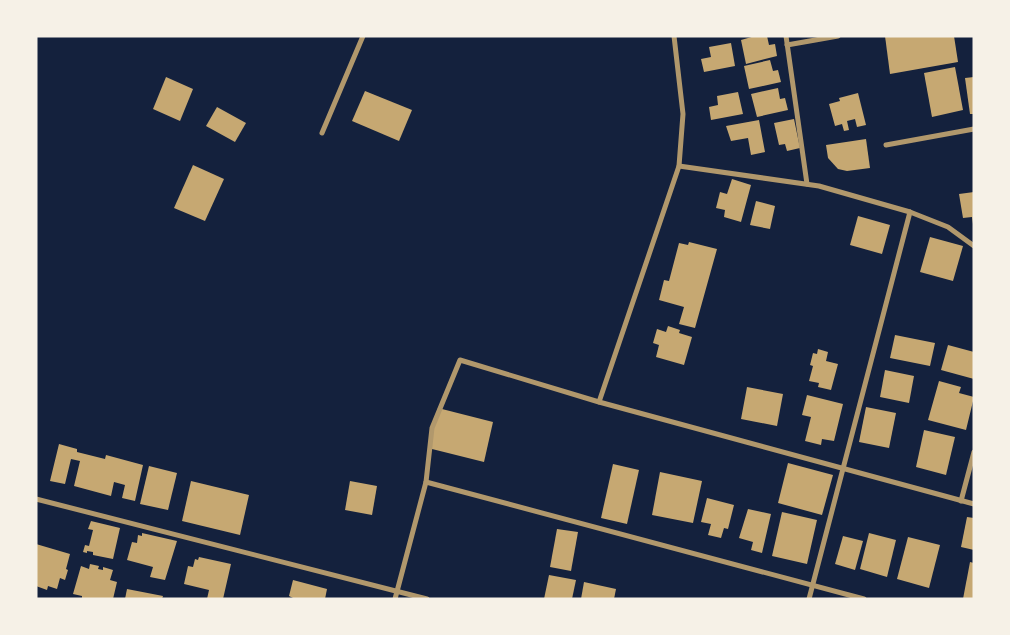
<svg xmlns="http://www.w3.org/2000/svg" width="1010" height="635" font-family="'Open Sans',sans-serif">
<rect width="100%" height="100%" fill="#14213d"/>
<g fill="#c6a872">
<polygon points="755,36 767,36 769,45 775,44 777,56 746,64 741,40"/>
<polygon points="885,36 954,36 958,62 890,74"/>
<polygon points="731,43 735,66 704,72 701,59 711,57 709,47"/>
<polygon points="770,60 773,71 778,70 781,82 749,89 744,66"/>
<polygon points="955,67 963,110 932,117 924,73"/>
<polygon points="166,77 193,89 180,121 153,109"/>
<polygon points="974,77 974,114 970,114 965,78"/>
<polygon points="778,88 780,99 785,98 788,110 757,117 751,94"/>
<polygon points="365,91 412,110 399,141 352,121"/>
<polygon points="738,92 743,114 711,120 709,107 718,105 717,96"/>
<polygon points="858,93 866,125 857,127 855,119 847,121 849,130 844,131 842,124 835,126 829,104 840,101 839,98"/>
<polygon points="217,107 246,123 235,142 206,126"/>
<polygon points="794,119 800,148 787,151 785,144 779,145 774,123"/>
<polygon points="759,120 765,152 751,155 748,138 731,141 726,126"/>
<polygon points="866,139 870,168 847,171 838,169 828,158 826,145"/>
<polygon points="193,165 224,179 205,221 174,208"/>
<polygon points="732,179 751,185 741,222 724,217 725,210 716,208 720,192 727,194"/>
<polygon points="974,192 974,223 973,224 972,217 963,218 959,194"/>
<polygon points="756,201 775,206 770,229 750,225"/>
<polygon points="858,216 890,225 882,254 850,245"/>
<polygon points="930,237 963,246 953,281 920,272"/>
<polygon points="689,242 717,249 695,328 679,324 684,307 659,300 664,280 669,281 679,243 688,245"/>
<polygon points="668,326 680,330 679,333 692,337 684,365 656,357 659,345 653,343 657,329 666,332"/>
<polygon points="895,335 935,343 930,366 890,358"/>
<polygon points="948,345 974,352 974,379 941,370"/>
<polygon points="818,349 828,352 826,361 838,364 831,390 818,387 819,383 809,381 813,366 810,365 813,353 817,354"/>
<polygon points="885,370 914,376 909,403 880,397"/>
<polygon points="939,381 961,387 959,393 974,397 966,430 928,420"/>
<polygon points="747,387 783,394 777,426 741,419"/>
<polygon points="807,395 843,404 834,441 822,439 821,445 805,441 811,417 802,415"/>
<polygon points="866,407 896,413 889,448 859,442"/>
<polygon points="438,408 493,422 484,462 428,448"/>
<polygon points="924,430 955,437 946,475 916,467"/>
<polygon points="59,444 77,449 77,452 105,459 106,455 143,465 135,501 122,498 125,485 114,482 111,496 74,486 80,461 71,459 65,484 50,481"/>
<polygon points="788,463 833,475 822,515 778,503"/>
<polygon points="613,464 639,470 627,524 601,518"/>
<polygon points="149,466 177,473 168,510 140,504"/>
<polygon points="660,472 702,481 693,523 652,515"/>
<polygon points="191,481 249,495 240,535 182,521"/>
<polygon points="350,481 377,486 372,515 345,510"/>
<polygon points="707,498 734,505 728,529 724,528 721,538 708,535 711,524 701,522"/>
<polygon points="748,509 771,514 762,553 751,550 753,542 739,538"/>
<polygon points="782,512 817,520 807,564 772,556"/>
<polygon points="967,517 974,518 974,550 961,547"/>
<polygon points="91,521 120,528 113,559 93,555 93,552 87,551 87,553 83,552 85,545 89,546 93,530 88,529"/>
<polygon points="557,529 578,532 571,571 550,567"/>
<polygon points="142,533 177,541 165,580 150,577 153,567 127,560 132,542 137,543 138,535 142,536"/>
<polygon points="869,533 896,540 887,577 860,569"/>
<polygon points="843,536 863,541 855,570 835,564"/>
<polygon points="908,537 940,545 929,588 897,579"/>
<polygon points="36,544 70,554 66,569 68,570 65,580 60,578 57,589 48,586 47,590 36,586"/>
<polygon points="199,557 231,564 223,599 207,599 209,590 184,584 188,566 193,567 195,559 198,560"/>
<polygon points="970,562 974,563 974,599 963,599"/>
<polygon points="90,564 99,566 98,569 103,570 103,567 113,570 110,580 117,582 113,599 82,599 82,596 73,594 81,566 89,569"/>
<polygon points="549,575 576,580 572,599 544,599"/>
<polygon points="293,580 327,589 325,599 295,599 289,596"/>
<polygon points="584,582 616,589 614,599 581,599"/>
<polygon points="127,589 163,596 162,599 125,599"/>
</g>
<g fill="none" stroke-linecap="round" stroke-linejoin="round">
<g stroke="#b1986c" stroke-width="5">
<polyline points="786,36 807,184"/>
<polyline points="787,45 838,36"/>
<polyline points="322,133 363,36"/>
<polyline points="886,145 974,129"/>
<polyline points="679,166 819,186 910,212 948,227 974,246"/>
<polyline points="599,402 679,166 683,114 674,36"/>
<polyline points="426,482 864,599"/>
<polyline points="36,499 427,599"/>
<polyline points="961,501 974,452"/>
<polyline points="395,599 426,482 432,428 460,360 599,402 974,504"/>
<polyline points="809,599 910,212"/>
</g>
</g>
<rect width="1010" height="635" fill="none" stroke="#f6f1e7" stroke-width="75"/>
</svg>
